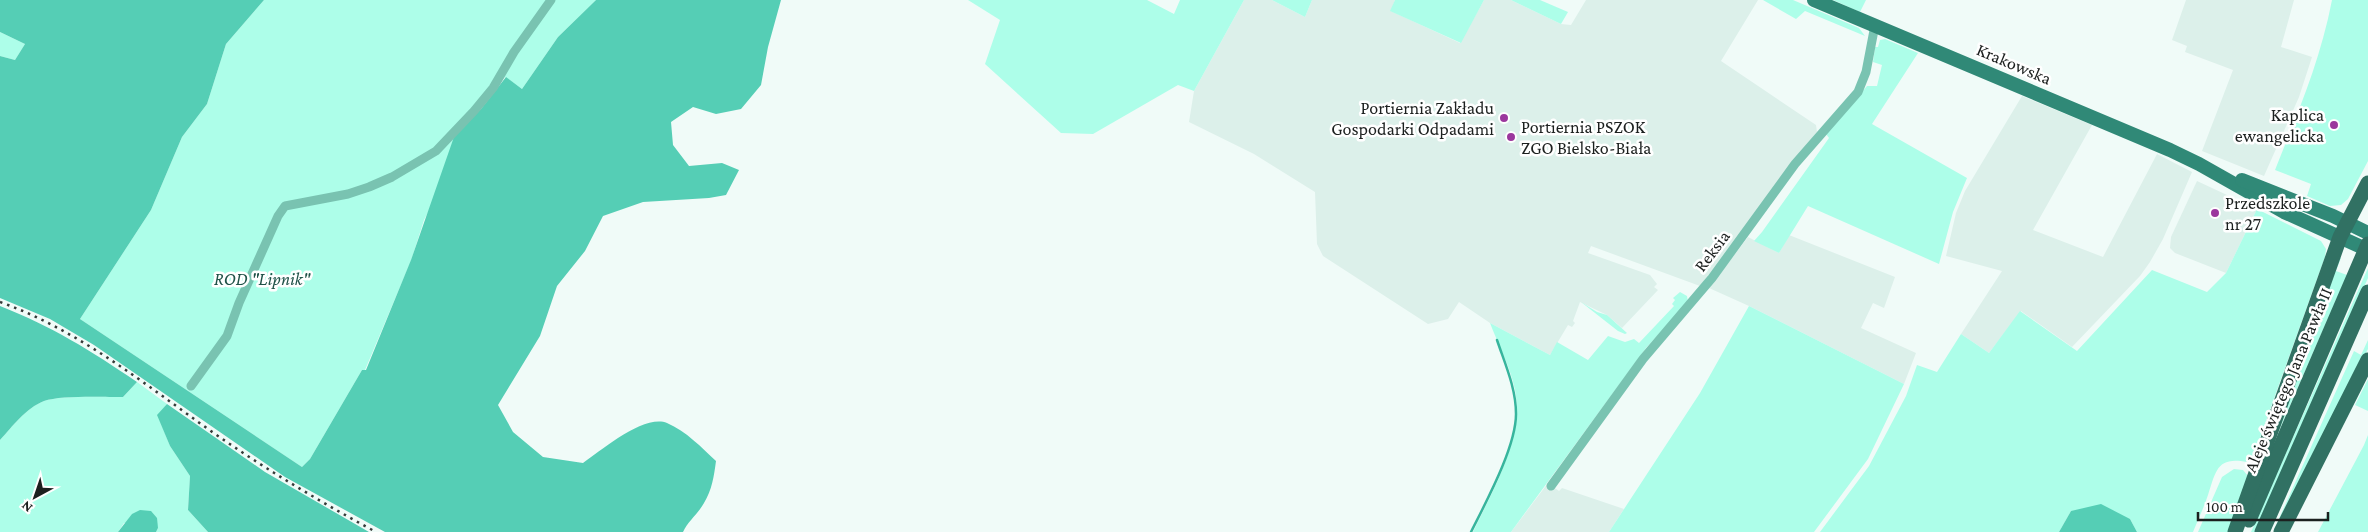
<svg xmlns="http://www.w3.org/2000/svg" width="2368" height="532" font-family="'Crimson Pro',serif">
<rect width="100%" height="100%" fill="#f0fbf8"/>
<g fill="#dcf0ea">
<polygon points="1244,0 1272,0 1305,17 1312,0 1395,0 1391,11 1460,43 1484,0 1511,0 1561,24 1571,25 1586,0 1758,0 1721,61 1816,125 1817,132 1700,286 1591,246 1588,253 1650,275 1657,284 1654,287 1658,290 1622,328 1607,315 1580,302 1573,321 1575,323 1572,327 1568,325 1550,355 1490,323 1459,302 1448,319 1428,324 1323,256 1317,244 1315,192 1254,154 1189,122 1194,91"/>
<polygon points="2186,0 2294,0 2281,47 2312,57 2299,97 2264,176 2202,151 2233,70 2185,52 2187,46 2172,40"/>
<polygon points="2022,96 2092,125 2033,230 2103,257 2157,154 2192,172 2163,239 2150,262 2140,276 2072,347 2021,311 1989,353 1961,334 2002,271 1946,256 1956,213 1965,191"/>
<polygon points="2197,181 2257,209 2226,273 2175,253 2170,248 2171,237"/>
<polygon points="1789,235 1895,277 1884,308 1873,303 1861,328 1916,353 1904,384 1749,306 1709,288 1748,237 1779,253"/>
<polygon points="1548,483 1559,491 1562,488 1624,509 1609,532 1511,532"/>
</g>
<g fill="#adfee9">
<polygon points="264,0 596,0 558,37 522,89 505,77 481,109 424,220 411,261 365,370 362,370 310,459 302,467 80,319 151,210 182,137 207,104 226,44"/>
<polygon points="968,0 1147,0 1174,14 1180,0 1244,0 1194,91 1178,85 1093,134 1061,133 985,64 1000,20"/>
<polygon points="1272,0 1312,0 1305,17"/>
<polygon points="1395,0 1484,0 1461,43 1390,11"/>
<polygon points="1511,0 1540,0 1568,12 1561,24"/>
<polygon points="1763,0 1793,0 1859,28 1865,36 1805,11 1796,19"/>
<polygon points="1833,0 1866,0 1860,12"/>
<path d="M 2332,0 L 2368,0 L 2368,161 L 2348,199 L 2341,205 L 2330,206 L 2307,196 L 2311,184 L 2275,170 C 2298,112 2320,62 2332,0 Z"/>
<polygon points="0,32 25,44 15,60 0,56"/>
<polygon points="1885,39 1918,53 1872,124 1967,178 1953,212 1939,264 1808,206 1779,253 1754,241 1762,232 1829,138 1826,134 1867,86 1877,86 1882,65 1873,62 1875,47 1878,47 1880,40"/>
<path d="M 2257,209 L 2321,241 L 2326,249 L 2325,257 L 2253,457 L 2247,462 C 2217,456 2216,471 2208,495 C 2204,507 2198,520 2193,532 L 2137,532 L 2130,519 L 2071,511 L 2059,532 L 1820,532 L 1869,466 L 1906,396 L 1917,365 L 1937,372 L 1961,334 L 1989,353 L 2020,311 L 2077,351 L 2152,270 L 2207,292 L 2226,273 Z"/>
<polygon points="2338,257 2341,258 2336,271 2347,275 2265,463"/>
<polygon points="2368,268 2368,278 2255,532 2251,532"/>
<path d="M 1680,292 L 1687,296 L 1688,302 L 1646,348 L 1511,532 L 1473,532 C 1493,490 1524,438 1515,390 C 1510,366 1498,344 1490,323 L 1550,355 L 1557,342 L 1588,360 L 1608,336 L 1625,342 L 1634,339 L 1639,343 L 1674,306 L 1672,304 L 1675,300 L 1673,298 Z"/>
<polygon points="1581,302 1597,312 1607,315 1627,333 1625,334 1618,331"/>
<polygon points="1749,306 1904,384 1868,459 1814,532 1609,532 1700,393"/>
<polygon points="2368,340 2368,349 2273,532 2354,351 2361,355"/>
<polygon points="2368,379 2368,411 2355,405"/>
<path d="M 137,382 L 167,404 L 158,416 L 170,446 L 190,476 L 188,510 L 208,532 L 156,532 L 158,528 L 124,523 L 118,532 L 0,532 L 0,440 C 12,427 26,408 44,401 C 60,395 105,397 123,397 Z"/>
<polygon points="2368,435 2368,532 2318,532 2364,445"/>
<polygon points="2234,469 2243,470 2248,476 2230,532 2198,532 2222,477"/>
</g>
<g fill="#55ceb5">
<path d="M 0,0 L 264,0 L 226,44 L 207,104 L 182,137 L 151,210 L 80,319 L 302,467 L 310,459 L 362,370 L 366,370 L 411,260 L 455,134 L 481,109 L 506,77 L 522,89 L 558,37 L 596,0 L 781,0 L 768,47 L 761,85 L 741,109 L 716,114 L 693,107 L 671,122 L 673,145 L 689,166 L 722,163 L 739,170 L 726,195 L 709,198 L 643,202 L 603,216 L 585,251 L 557,286 L 540,336 L 498,405 L 513,432 L 543,457 L 583,463 C 602,450 644,414 667,423 C 686,431 702,448 716,461 C 714,476 712,490 704,503 C 698,514 688,521 683,532 L 385,532 L 285,477 L 94,345 L 50,319 L 0,298 L 0,56 L 15,60 L 25,44 L 0,32 Z"/>
<path d="M 0,306 C 53,327 90,350 137,382 L 123,397 C 105,397 60,395 44,401 C 26,408 12,427 0,440 Z"/>
<polygon points="167,404 265,472 369,532 208,532 188,510 190,476 170,446 157,415"/>
<polygon points="2101,504 2130,519 2137,532 2059,532 2071,511"/>
<polygon points="140,510 151,511 157,518 158,528 156,532 118,532 132,514"/>
</g>
<g fill="none" stroke-linecap="round" stroke-linejoin="round">
<path stroke="#37b59d" stroke-width="2.5" d="M 1471,532 C 1486,502 1516,447 1516,414 C 1516,388 1505,364 1497,340"/>
<g stroke="#79c3b1" stroke-width="9">
<polyline points="191,386 227,336 239,303 278,216 285,206 348,194 369,187 392,177 436,151 474,111 493,88 514,52 551,0"/>
<polyline points="1551,486 1643,359 1712,278 1795,164 1858,92 1866,72 1875,25"/>
</g>
<g stroke="#308977" stroke-width="14">
<polyline points="1814,0 2170,150 2199,164 2284,212 2368,250"/>
<polyline points="2242,180 2333,216 2368,233"/>
</g>
<g stroke="#317163" stroke-width="15">
<polyline points="2249,520 2368,244"/>
<polyline points="2235,532 2340,237 2368,183"/>
<polyline points="2262,532 2368,292"/>
<polyline points="2281,532 2368,360"/>
</g>
<path stroke="#353a38" stroke-width="2.5" stroke-dasharray="2.5 5" stroke-linecap="butt" d="M 0,302 C 75,329 137,378 201,424 C 257,464 315,499 376,532"/>
</g>
<g fill="#9b379d" stroke="#fff" stroke-width="2">
<circle cx="1504" cy="118" r="5"/>
<circle cx="2334" cy="125" r="5"/>
<circle cx="1511" cy="137" r="5"/>
<circle cx="2215" cy="213" r="5"/>
</g>
<g text-anchor="middle" dominant-baseline="central" stroke-width="5" stroke-linejoin="round" paint-order="stroke">
<g font-size="18" fill="#1c201f" stroke="#fff">
<text transform="translate(2014 64) rotate(23)">Krakowska</text>
<text transform="translate(1712 251) rotate(-53)">Reksia</text>
<text transform="translate(2288 380) rotate(-67)">Aleje świętego Jana Pawła II</text>
</g>
<g font-size="18" fill="#1c201f" stroke="#fff" text-anchor="end">
<text x="1494" y="108">Portiernia Zakładu<tspan x="1494" dy="21">Gospodarki Odpadami</tspan></text>
<text x="2324" y="115">Kaplica<tspan x="2324" dy="21">ewangelicka</tspan></text>
<text x="1521" y="127" text-anchor="start">Portiernia PSZOK<tspan x="1521" dy="21">ZGO Bielsko-Biała</tspan></text>
<text x="2225" y="203" text-anchor="start">Przedszkole<tspan x="2225" dy="21">nr 27</tspan></text>
</g>
<g font-size="18" font-style="italic" fill="#1f5248" stroke="#fff">
<text x="262" y="279">ROD "Lipnik"</text>
</g>
</g>
<g transform="translate(35 497) rotate(220)" stroke="#ffffff" stroke-width="4" paint-order="stroke">
<path d="M0-4L9 19L0 12L-9 19Z" fill="#1c201f"/>
<text y="-8" font-size="14" font-weight="bold" text-anchor="middle" fill="#1c201f">N</text>
</g>
<path d="M2198 512v8h130v-8" fill="none" stroke="#1c201f" stroke-width="2.5"/>
<text x="2206" y="512" font-size="15" fill="#1c201f" stroke="#ffffff" stroke-width="4" paint-order="stroke">100 m</text>
</svg>
